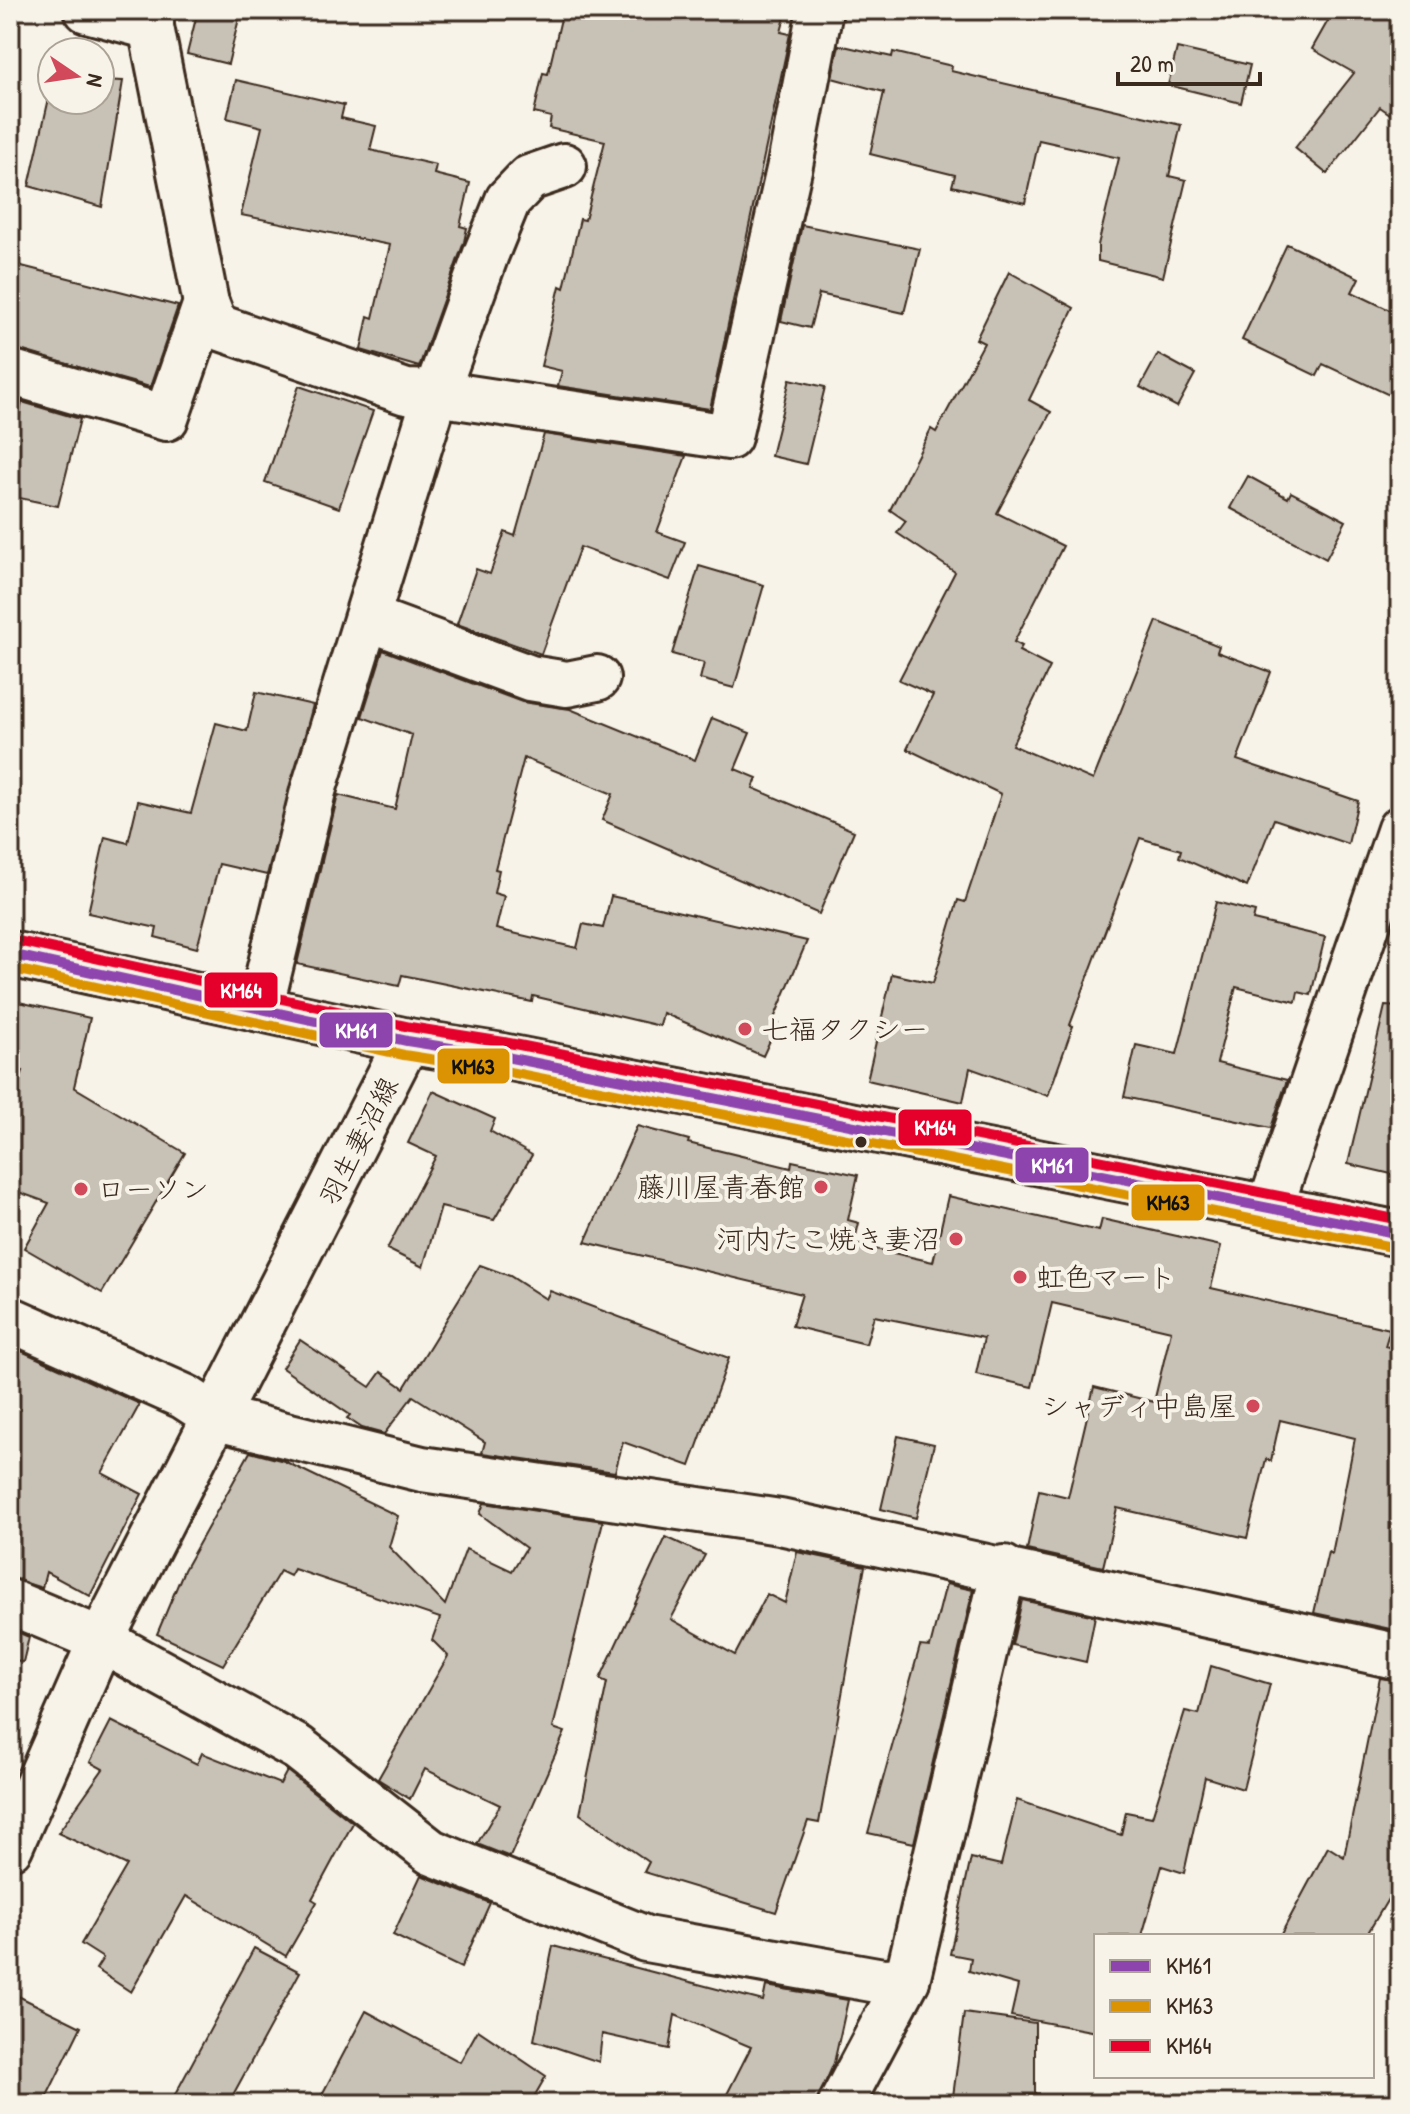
<svg xmlns="http://www.w3.org/2000/svg" width="1410" height="2114" font-family="'Patrick Hand','Klee One',sans-serif">
<rect width="100%" height="100%" fill="#f7f3e8"/>
<filter id="ink" filterUnits="userSpaceOnUse"><feTurbulence type="fractalNoise" baseFrequency=".0125" numOctaves="2"/><feDisplacementMap in="SourceGraphic" scale="16" xChannelSelector="R" yChannelSelector="G"/><feConvolveMatrix kernelMatrix="1 2 1 2 8 2 1 2 1" color-interpolation-filters="sRGB"/></filter>
<g filter="url(#ink)">
<g fill="#c8c1b6" stroke="#3b2a1e" stroke-width="2">
<polygon points="198,10 241,10 228,64 187,54"/>
<polygon points="563,10 787,10 781,32 790,34 710,409 558,386 562,371 541,366 560,286 564,288 580,219 585,220 605,141 549,128 551,117 534,113 543,73 548,74"/>
<polygon points="1334,10 1400,10 1400,121 1380,107 1327,174 1295,148 1354,73 1312,49"/>
<polygon points="839,45 892,57 893,52 952,66 951,71 1181,125 1169,176 1186,180 1163,277 1098,261 1098,245 1119,158 1039,140 1025,203 952,186 955,175 870,154 884,92 832,78"/>
<polygon points="1177,48 1250,65 1241,103 1168,85"/>
<polygon points="100,80 123,81 102,207 29,186 52,85 52,100 100,100"/>
<polygon points="236,80 344,105 341,118 376,126 370,150 436,165 434,174 470,183 460,226 467,228 464,242 419,367 361,350 368,316 373,318 390,245 241,215 262,127 227,118"/>
<polygon points="802,225 920,249 904,313 819,294 810,328 781,321"/>
<polygon points="1287,244 1359,278 1352,292 1400,315 1400,400 1323,364 1317,376 1242,340"/>
<polygon points="10,263 178,306 150,387 10,348"/>
<polygon points="1009,272 1074,308 1029,400 1051,412 997,513 1063,546 1014,642 1022,646 1019,651 1050,667 1012,745 1093,780 1157,621 1219,646 1217,652 1271,672 1237,760 1358,801 1348,844 1274,819 1247,887 1179,857 1181,850 1140,838 1070,1025 1073,1026 1048,1096 970,1068 963,1102 867,1080 892,974 933,983 958,900 965,902 1001,794 907,749 933,695 899,680 955,572 897,533 906,521 890,510 931,429 936,432 984,343 976,339"/>
<polygon points="1158,354 1195,374 1177,407 1140,387"/>
<polygon points="790,379 825,387 806,464 771,456"/>
<polygon points="299,386 373,411 339,508 265,482"/>
<polygon points="22,402 80,419 58,506 10,496 10,466"/>
<polygon points="544,434 686,456 657,532 685,542 670,580 580,547 541,654 457,624 476,569 490,574 505,532 515,536"/>
<polygon points="1248,476 1288,498 1291,492 1346,521 1326,559 1230,508"/>
<polygon points="699,566 764,585 734,688 700,679 704,663 672,654"/>
<polygon points="383,650 522,702 570,709 695,760 712,718 750,733 735,769 757,778 753,788 854,831 819,914 602,820 613,794 524,758 495,869 499,870 494,893 504,896 496,929 577,948 583,924 603,928 611,896 807,941 773,1021 778,1023 763,1056 663,1013 660,1026 533,996 532,1002 402,975 399,986 297,964 338,795 395,809 412,735 362,717"/>
<polygon points="256,692 313,705 267,875 219,864 197,948 155,937 157,928 88,913 105,837 128,843 138,801 191,813 216,723 247,731"/>
<polygon points="1216,902 1255,912 1253,920 1325,937 1311,995 1298,992 1296,1002 1236,987 1217,1063 1287,1080 1271,1128 1124,1097 1136,1045 1177,1054"/>
<polygon points="10,1000 90,1018 74,1087 185,1153 102,1293 24,1248 49,1203 10,1189 10,1110 23,1071 10,1068"/>
<polygon points="1385,1006 1400,1007 1400,1176 1348,1164"/>
<polygon points="433,1091 495,1119 490,1131 532,1155 494,1220 441,1207 423,1267 387,1249 436,1156 408,1143"/>
<polygon points="637,1126 689,1140 688,1143 791,1168 792,1161 858,1175 848,1220 859,1223 854,1244 933,1262 948,1196 1099,1231 1102,1219 1221,1246 1211,1288 1390,1329 1385,1346 1400,1350 1400,1631 1314,1613 1328,1552 1332,1554 1355,1438 1280,1420 1271,1461 1266,1459 1247,1538 1117,1508 1103,1567 1027,1550 1039,1490 1068,1497 1094,1387 1154,1402 1171,1331 1052,1303 1032,1387 976,1374 984,1338 874,1316 866,1344 792,1326 802,1294 585,1242"/>
<polygon points="480,1265 510,1276 546,1299 550,1291 729,1358 690,1466 623,1442 615,1472 482,1453 485,1442 413,1396 384,1434 362,1428 347,1418 350,1415 282,1368 300,1340 370,1387 381,1372 404,1388"/>
<polygon points="10,1346 140,1404 102,1473 142,1494 90,1596 46,1572 42,1588 10,1578"/>
<polygon points="898,1436 934,1444 916,1518 881,1509"/>
<polygon points="250,1452 284,1461 398,1516 389,1547 445,1605 466,1549 512,1571 526,1548 480,1514 484,1503 603,1521 553,1728 565,1732 510,1857 477,1844 500,1805 425,1769 410,1799 378,1779 448,1656 432,1640 440,1618 294,1569 290,1576 280,1571 223,1665 157,1634 184,1570"/>
<polygon points="666,1537 705,1555 671,1619 735,1655 767,1594 785,1603 797,1552 865,1566 819,1823 808,1821 776,1912 644,1872 649,1862 580,1814 607,1682 600,1679"/>
<polygon points="946,1584 973,1590 914,1843 868,1833 920,1646 930,1647"/>
<polygon points="1022,1600 1095,1616 1086,1662 1012,1645"/>
<polygon points="10,1629 29,1637 23,1662 10,1661"/>
<polygon points="1211,1666 1270,1684 1243,1789 1205,1777 1184,1873 1162,1866 1142,1936 1096,1936 1096,2032 1011,2016 1018,1985 969,1971 971,1958 950,1954 971,1858 1001,1865 1017,1800 1121,1835 1126,1812 1152,1817 1185,1711 1199,1714"/>
<polygon points="1380,1678 1400,1681 1400,1879 1366,1936 1280,1936 1328,1847 1344,1857"/>
<polygon points="111,1721 197,1764 202,1753 280,1784 287,1771 353,1823 312,1899 317,1902 286,1956 186,1896 131,1992 96,1969 103,1958 81,1944 127,1865 58,1833 103,1769 90,1762"/>
<polygon points="421,1875 490,1903 461,1968 393,1935"/>
<polygon points="553,1946 763,2001 766,1986 848,2000 834,2063 816,2104 722,2104 751,2047 675,2015 669,2049 602,2034 599,2062 534,2040"/>
<polygon points="254,1948 300,1972 228,2104 170,2104"/>
<polygon points="10,1992 81,2027 43,2104 10,2104"/>
<polygon points="366,2011 460,2062 478,2030 546,2076 531,2102 536,2104 317,2104"/>
<polygon points="964,2013 1035,2023 1035,2104 952,2104"/>
</g>
<g fill="none" stroke-linecap="round" stroke-linejoin="round">
<defs>
<g id="minor">
<polyline points="87,10 151,27"/>
<polyline points="151,10 151,27 206,303 215,326 406,392 436,393 729,437 790,165 820,10"/>
<polyline points="10,372 166,418 206,303"/>
<polyline points="368,618 530,678 567,684 597,678"/>
<polyline points="260,1009 313,791 436,393 486,254 508,200 529,178 564,166"/>
<polyline points="1270,1208 1400,829"/>
<polyline points="10,1319 185,1397 217,1418 422,1469 780,1522 1400,1657"/>
<polyline points="10,1602 101,1640 298,1748 431,1852 646,1939 883,1981 907,1980"/>
<polyline points="841,2104 907,1980 1004,1568"/>
</g>
<g id="major">
<polyline points="10,954 407,1041 501,1056 1400,1234"/>
<polyline points="10,1847 101,1640 407,1041"/>
</g>
</defs>
<use href="#minor" stroke="#3b2a1e" stroke-width="50"/>
<use href="#major" stroke="#3b2a1e" stroke-width="50"/>
<use href="#minor" stroke="#f7f3e8" stroke-width="44"/>
<use href="#major" stroke="#f7f3e8" stroke-width="44"/>
<defs>
<polyline id="bus-1" points="10,954 407,1041 501,1056 1400,1234"/>
<polyline id="bus-2" points="10,968 404,1055 499,1070 1397,1248"/>
<polyline id="bus-3" points="13,940 410,1027 504,1042 1400,1220"/>
</defs>
<use href="#bus-1" stroke="#f7f3e8" stroke-width="16"/>
<use href="#bus-2" stroke="#f7f3e8" stroke-width="16"/>
<use href="#bus-3" stroke="#f7f3e8" stroke-width="16"/>
<use href="#bus-1" stroke="#8e44ad" stroke-width="10"/>
<use href="#bus-2" stroke="#db9304" stroke-width="10"/>
<use href="#bus-3" stroke="#e4002b" stroke-width="10"/>
</g>
</g>
<g fill="#d1495b" stroke="#f7f3e8" stroke-width="3">
<circle cx="745" cy="1029" r="8"/>
<circle cx="821" cy="1187" r="8"/>
<circle cx="81" cy="1189" r="8"/>
<circle cx="956" cy="1239" r="8"/>
<circle cx="1020" cy="1277" r="8"/>
<circle cx="1253" cy="1406" r="8"/>
</g>
<circle fill="#3b2a1e" stroke="#f7f3e8" stroke-width="3" cx="861" cy="1142" r="7"/>
<g text-anchor="middle" dominant-baseline="central" stroke-width="8" stroke-linejoin="round" paint-order="stroke">
<g font-size="28" fill="#3b2a1e" stroke="#f7f3e8" text-anchor="start">
<text x="761" y="1029">七福タクシー</text>
<text x="805" y="1187" text-anchor="end">藤川屋青春館</text>
<text x="97" y="1189">ローソン</text>
<text x="940" y="1239" text-anchor="end">河内たこ焼き妻沼</text>
<text x="1036" y="1277">虹色マート</text>
<text x="1237" y="1406" text-anchor="end">シャディ中島屋</text>
</g>
<g font-size="28" fill="#3b2a1e" stroke="#f7f3e8">
<text transform="translate(358 1141) rotate(-63)">羽生妻沼線</text>
</g>
</g>
<g stroke="#f7f3e8" stroke-width="3">
<rect x="203" y="971" width="76" height="38" rx="8" fill="#e4002b"/>
<rect x="318" y="1011" width="76" height="38" rx="8" fill="#8e44ad"/>
<rect x="436" y="1047" width="75" height="38" rx="8" fill="#db9304"/>
<rect x="897" y="1108" width="76" height="39" rx="8" fill="#e4002b"/>
<rect x="1014" y="1146" width="76" height="38" rx="8" fill="#8e44ad"/>
<rect x="1130" y="1183" width="76" height="39" rx="8" fill="#db9304"/>
</g>
<g font-size="22" text-anchor="middle" font-weight="bold" fill="#fff">
<text x="241" y="998">KM64</text>
<text x="356" y="1038">KM61</text>
<text x="935" y="1135">KM64</text>
<text x="1052" y="1173">KM61</text>
</g>
<g font-size="22" text-anchor="middle" font-weight="bold" fill="#111">
<text x="473" y="1074">KM63</text>
<text x="1168" y="1210">KM63</text>
</g>
<rect width="1410" height="2114" fill="none" stroke="#f7f3e8" stroke-width="40"/>
<rect x="20" y="20" width="1370" height="2074" fill="none" stroke="#3b2a1e" stroke-width="3" filter="url(#ink)"/>
<rect x="1094" y="1934" width="280" height="144" fill="#f7f3e8" stroke="#aca397" stroke-width="2"/>
<rect x="1110" y="1960" width="40" height="12" fill="#8e44ad" stroke="#aca397" stroke-width="2"/>
<text x="1166" y="1974" font-size="24" fill="#3b2a1e">KM61</text>
<rect x="1110" y="2000" width="40" height="12" fill="#db9304" stroke="#aca397" stroke-width="2"/>
<text x="1166" y="2014" font-size="24" fill="#3b2a1e">KM63</text>
<rect x="1110" y="2040" width="40" height="12" fill="#e4002b" stroke="#aca397" stroke-width="2"/>
<text x="1166" y="2054" font-size="24" fill="#3b2a1e">KM64</text>
<g transform="translate(76 76) rotate(103)"><circle r="38" fill="#f7f3e8" stroke="#aca397" stroke-width="2"/>
<path d="M0-6L14 30L0 20L-14 30Z" fill="#d1495b"/>
<text y="-12" font-size="22" font-weight="bold" text-anchor="middle" fill="#3b2a1e">N</text>
</g>
<path d="M1118 72v12h142v-12" fill="none" stroke="#3b2a1e" stroke-width="4"/>
<text x="1130" y="72" font-size="24" fill="#3b2a1e" stroke="#f7f3e8" stroke-width="6" paint-order="stroke">20 m</text>
</svg>
